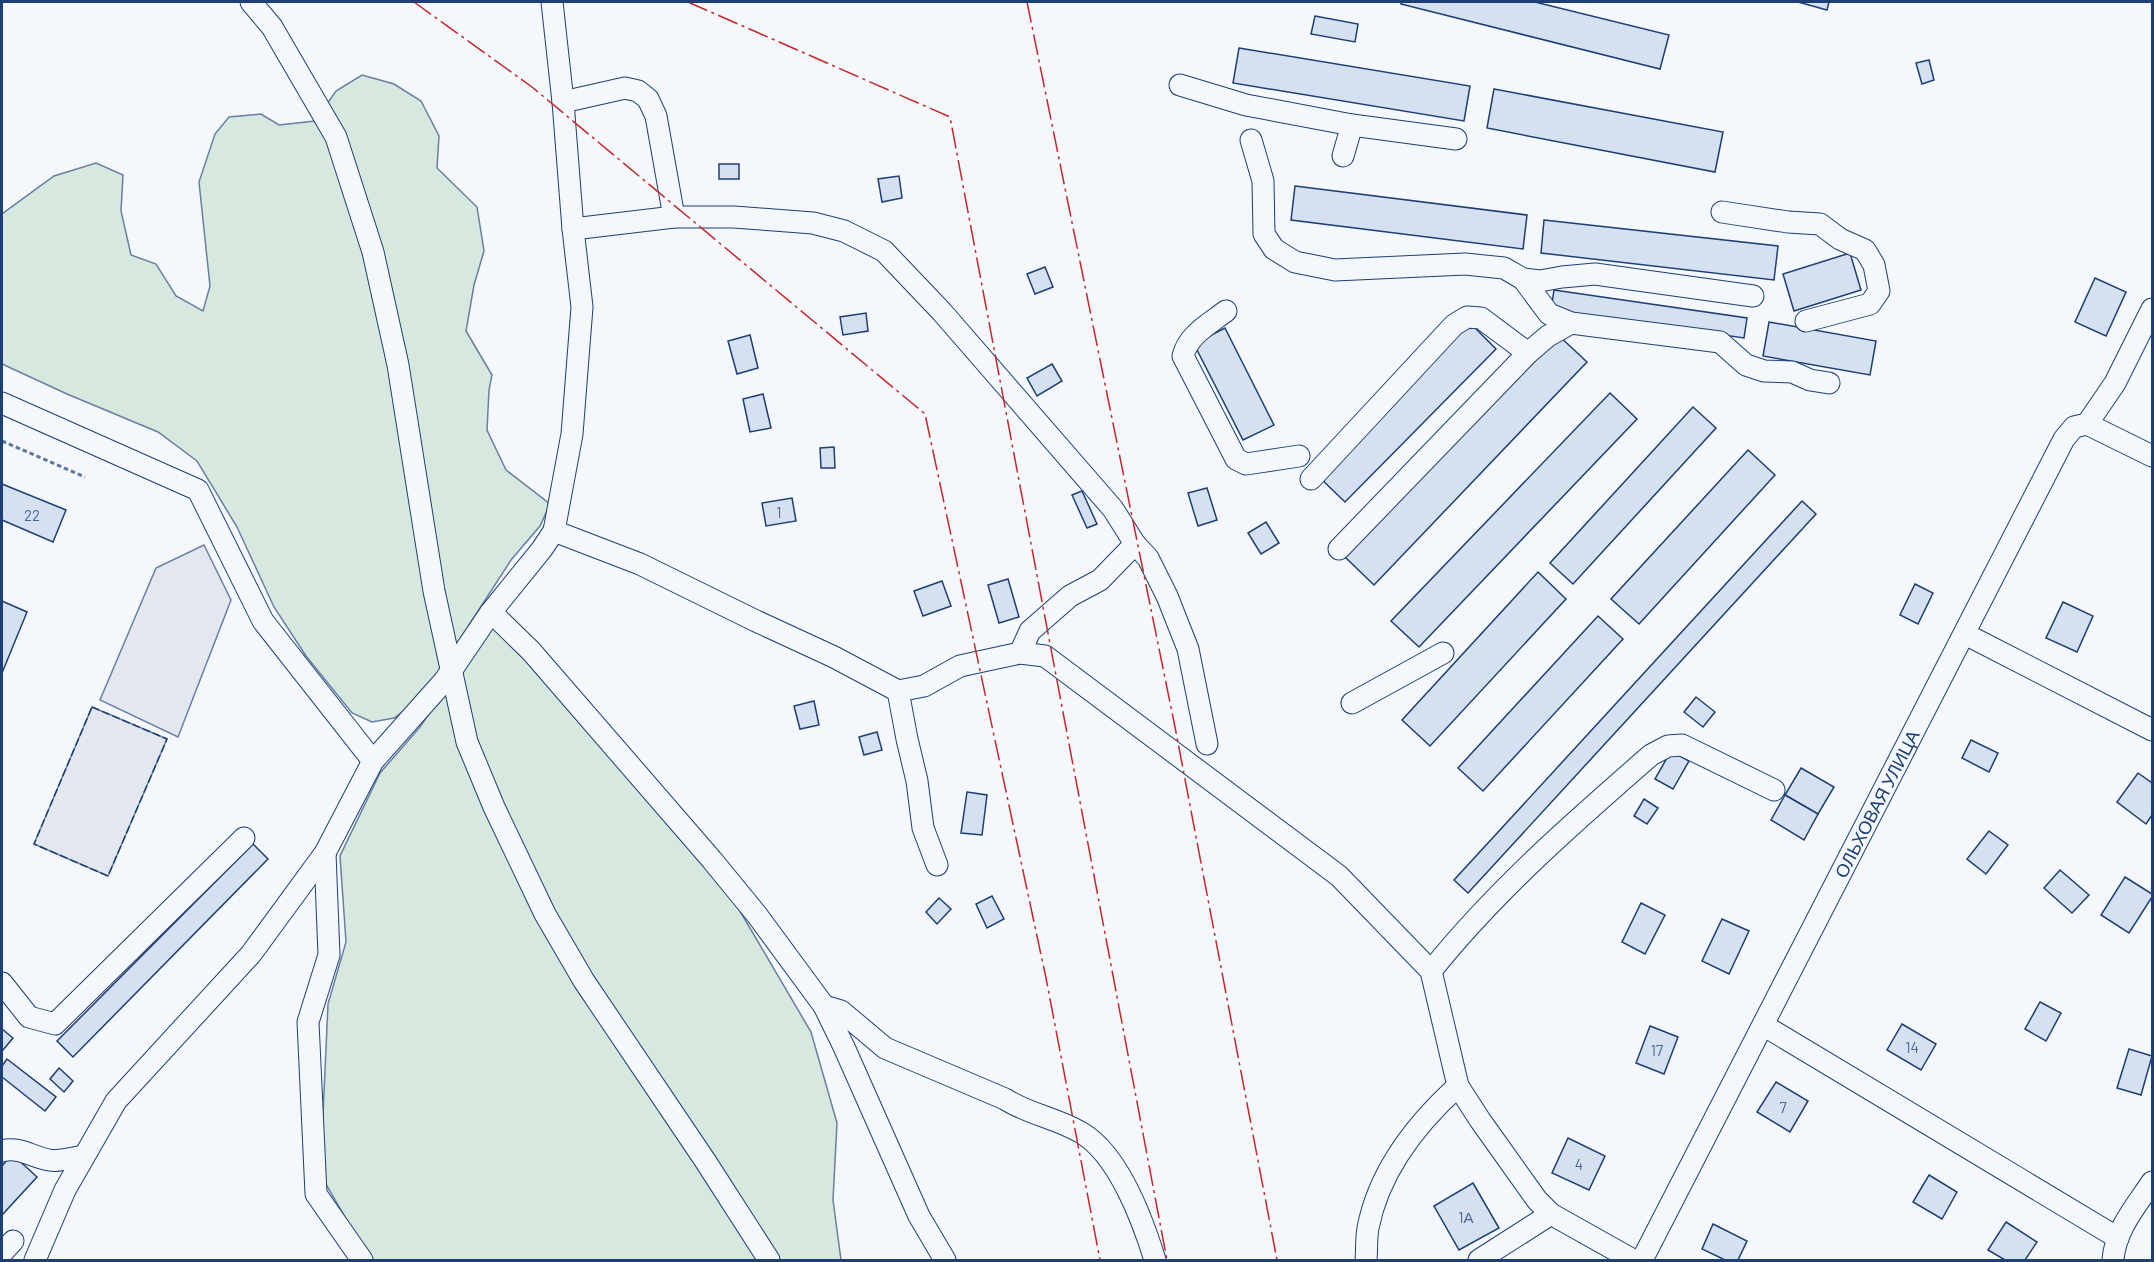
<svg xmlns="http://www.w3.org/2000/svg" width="2154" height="1262" font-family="Barlow,sans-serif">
<rect width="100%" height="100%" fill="#f4f7fb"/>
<g fill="#d7e8df" stroke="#687fa3" stroke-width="1.5">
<polygon points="362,75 394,84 421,101 439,136 437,168 477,207 484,251 474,285 466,331 492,375 489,390 487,430 506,470 550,504 540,526 511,560 432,682 412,705 394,718 372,722 352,713 306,656 274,607 237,527 197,461 158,432 67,394 2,364 2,214 54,176 96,163 123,175 121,211 131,255 156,264 176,296 203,311 210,286 199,182 215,134 229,117 261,114 279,125 315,121 336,91"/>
<polygon points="492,615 730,894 811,1032 837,1123 833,1200 841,1260 370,1260 324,1181 323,1115 328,1004 346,942 340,856 380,773 420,727 453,679"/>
</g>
<g fill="#e3e8f0" stroke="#687fa3" stroke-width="1.5">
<polygon points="204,545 231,600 178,737 100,700 156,568"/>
<polygon points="92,707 167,739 108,876 34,844"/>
</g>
<g fill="#d5e0f0" stroke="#1d3f73" stroke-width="1.5">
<polygon points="1402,2 1535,2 1669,35 1660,69 1401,4"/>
<polygon points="1798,2 1829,2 1827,10"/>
<polygon points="1315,16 1358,24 1355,42 1311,34"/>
<polygon points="1239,48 1470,86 1464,121 1233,83"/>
<polygon points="1929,60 1934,80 1922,84 1916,63"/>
<polygon points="1494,89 1723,132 1715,172 1487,128"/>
<rect x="719" y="164" width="20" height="15"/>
<polygon points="899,176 902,198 882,202 878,179"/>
<polygon points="1295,186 1527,215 1523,249 1291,220"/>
<polygon points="1544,220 1778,246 1774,280 1541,253"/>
<polygon points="1850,253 1861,290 1794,311 1783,274"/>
<polygon points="1045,267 1053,287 1035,294 1027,274"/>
<polygon points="2095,278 2126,292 2106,336 2075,322"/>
<polygon points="1554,290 1747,318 1744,338 1551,310"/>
<polygon points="866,313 868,331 843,335 840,317"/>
<polygon points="1469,322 1496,349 1345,502 1318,476"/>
<polygon points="1769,322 1876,341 1870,375 1763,356"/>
<polygon points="1225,328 1274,425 1243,440 1194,344"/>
<polygon points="1557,334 1587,362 1374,585 1345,557"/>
<polygon points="750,335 758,368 737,374 728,341"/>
<polygon points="1052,364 1062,381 1037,396 1027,378"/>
<polygon points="1610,393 1637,419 1419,647 1391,621"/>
<polygon points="763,394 771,428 750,432 743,399"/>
<polygon points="1693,407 1716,428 1573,584 1550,563"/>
<polygon points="834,447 835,468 821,468 820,448"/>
<polygon points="1748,450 1775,475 1639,624 1611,599"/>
<polygon points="2,484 66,510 53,542 2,520"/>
<polygon points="1207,488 1217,520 1198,526 1188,493"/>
<polygon points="1082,491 1097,524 1087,528 1072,495"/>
<polygon points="792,498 796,521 766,526 762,503"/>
<polygon points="1802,501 1816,514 1468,893 1454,880"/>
<polygon points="1266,522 1279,543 1261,554 1248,533"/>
<polygon points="1538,572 1566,599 1430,746 1402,720"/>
<polygon points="1008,579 1019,617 999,623 988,585"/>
<polygon points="942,581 951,606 923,616 914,591"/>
<polygon points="1915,584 1933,593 1918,624 1900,615"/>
<polygon points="2,601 27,612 2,673"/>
<polygon points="2063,602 2093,616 2077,652 2046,638"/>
<polygon points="1598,616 1623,639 1483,791 1458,768"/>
<polygon points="1696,697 1715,712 1703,727 1684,712"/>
<polygon points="814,701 819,725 800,729 794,706"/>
<polygon points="877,732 882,750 864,755 859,737"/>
<polygon points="1971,740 1998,753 1989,772 1962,758"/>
<polygon points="1671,751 1689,761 1673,789 1655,779"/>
<polygon points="1801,768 1834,787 1818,814 1785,795"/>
<polygon points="2138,773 2152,783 2152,815 2146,824 2117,802"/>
<polygon points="967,792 987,795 982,835 961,833"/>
<polygon points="1785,795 1818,814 1804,840 1771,820"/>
<polygon points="1644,799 1658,808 1647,824 1634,816"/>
<polygon points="1989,831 2008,845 1986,874 1967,859"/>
<polygon points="253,844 268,859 73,1057 57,1041"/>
<polygon points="2060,870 2089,895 2072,913 2044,888"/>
<polygon points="2125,877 2152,894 2152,897 2129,933 2101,915"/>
<polygon points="992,896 1004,919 987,928 976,904"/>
<polygon points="939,898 951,909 937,924 926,912"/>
<polygon points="1641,903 1665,915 1645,954 1622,942"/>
<polygon points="1722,919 1749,931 1729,974 1702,961"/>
<polygon points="2040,1002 2061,1013 2046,1041 2025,1029"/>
<polygon points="1902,1024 1936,1044 1921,1070 1887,1050"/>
<polygon points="1650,1026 1678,1037 1664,1074 1636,1063"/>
<polygon points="2,1029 13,1038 3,1050 2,1048"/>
<polygon points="2129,1049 2152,1056 2141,1095 2117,1088"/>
<polygon points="7,1059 56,1097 45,1111 2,1077 2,1066"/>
<polygon points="59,1068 73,1081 64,1092 50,1079"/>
<polygon points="1776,1082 1808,1101 1790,1132 1757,1112"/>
<polygon points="1568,1138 1605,1156 1589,1190 1552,1173"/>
<polygon points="12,1154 37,1177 2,1215 2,1166"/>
<polygon points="1929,1175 1957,1192 1942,1219 1913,1202"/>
<polygon points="1473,1183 1499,1228 1459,1250 1434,1206"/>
<polygon points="2006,1222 2037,1242 2025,1260 2005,1260 1988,1250"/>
<polygon points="1713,1224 1747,1241 1738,1260 1725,1260 1702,1249"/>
</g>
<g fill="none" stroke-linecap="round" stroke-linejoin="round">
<defs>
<g id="minor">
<polyline points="251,2 272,27 336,137 373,252 398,365 434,591 467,742 494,807 545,914 584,981 706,1162 769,1260"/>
<polyline points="552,2 563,102 573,229 582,307 572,434 554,531"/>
<polyline points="1180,85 1246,105 1352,125 1456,139"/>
<polyline points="563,102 625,88 638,91 648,99 656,116 674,217"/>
<polyline points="1251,140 1263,181 1264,234 1274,249 1295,262 1335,270 1465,264 1504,268 1523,279 1540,281 1562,277 1595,274 1753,296"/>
<polyline points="1343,156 1352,125"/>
<polyline points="1722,212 1788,222 1820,224 1840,239 1865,250 1874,265 1879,291 1870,304 1806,321"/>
<polyline points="573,229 674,217 734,217 774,220 813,223 844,231 884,251 942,312 1113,509 1135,544 1100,580 1070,596 1030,631 1020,653"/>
<polyline points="1523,279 1549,314 1571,323 1720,342 1746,365 1764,371 1792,372 1810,380 1829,383"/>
<path d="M 1226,311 C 1209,324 1188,335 1183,356 L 1236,459 L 1246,464 L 1299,456"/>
<polyline points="1528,353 1548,336 1571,323"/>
<polyline points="2,403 198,490 263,621 373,761"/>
<polyline points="2087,424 2115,383 2152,309"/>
<polyline points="1311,479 1454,325 1467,317 1481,318 1528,353 1339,549"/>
<polyline points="1135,544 1148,558 1167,596 1188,649 1207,744"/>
<polyline points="491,612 531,651 712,860 757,915 824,1006 844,1047 919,1216 945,1260"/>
<polyline points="1965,634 2152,730"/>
<polyline points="898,691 907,739 917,781 923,828 937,865"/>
<polyline points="1352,703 1443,653"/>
<polyline points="325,853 329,955 308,1022 316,1194 362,1260"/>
<path d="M 1431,971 C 1495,891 1574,822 1651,755 L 1668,746 L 1682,745 L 1774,790"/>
<polyline points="2,983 29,1017 55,1024 244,838"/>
<path d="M 824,1006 L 841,1011 L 885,1048 L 1005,1099 C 1028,1114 1056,1118 1080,1132 C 1118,1153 1143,1221 1155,1260"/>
<polyline points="1763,1025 2118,1238"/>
<path d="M 2,1151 C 19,1146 32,1157 49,1160 C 61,1162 72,1158 84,1156"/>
<polyline points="2,1253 13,1241"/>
<polyline points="35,1260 65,1190 116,1101 251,954 325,853 373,761 445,680 491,612 542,549 554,531 640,564 756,621 834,657 898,691 924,686 960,666 1020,653 1045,656 1339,876 1431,971 1458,1086 1480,1120 1537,1200 1551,1214 1633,1260"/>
<path d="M 1366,1260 C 1367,1250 1366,1239 1368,1228 C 1379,1171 1416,1124 1458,1086"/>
<polyline points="1479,1260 1551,1214"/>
<path id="s1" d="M 1642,1260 L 2064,439 L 2074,427 L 2087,424 L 2152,456"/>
<path d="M 2113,1260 C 2115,1230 2136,1206 2152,1182"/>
</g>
</defs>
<use href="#minor" stroke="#1d3f73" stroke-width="23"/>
<polyline stroke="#5e769c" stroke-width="3" stroke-dasharray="4.5 3" stroke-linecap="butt" points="2,441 85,477"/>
<use href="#minor" stroke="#f4f7fb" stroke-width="21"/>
<polygon stroke="#1d3f73" stroke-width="1.5" stroke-dasharray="8 3" stroke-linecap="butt" points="92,707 167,739 108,876 34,844"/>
<g stroke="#c62828" stroke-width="1.5" stroke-dasharray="21 4.5 3 4.5" stroke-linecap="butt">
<polyline points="414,2 532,87 925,414 1046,978 1100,1260"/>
<polyline points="688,2 950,117 1167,1260"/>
<polyline points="1027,2 1175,727 1277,1260"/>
</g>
</g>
<g text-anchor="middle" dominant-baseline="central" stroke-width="4.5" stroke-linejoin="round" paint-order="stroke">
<g font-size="15" fill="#4b6792">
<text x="779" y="512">1</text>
<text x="32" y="515">22</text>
<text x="1912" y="1047">14</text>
<text x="1657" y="1050">17</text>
<text x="1783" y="1107">7</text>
<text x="1579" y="1164">4</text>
<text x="1466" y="1217">1А</text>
</g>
<g font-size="18" fill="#1d3f73" stroke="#f4f7fb">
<text stroke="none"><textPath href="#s1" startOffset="513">ОЛЬХОВАЯ УЛИЦА</textPath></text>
</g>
</g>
<rect width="2154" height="1262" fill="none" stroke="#1d3f73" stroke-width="6"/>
</svg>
